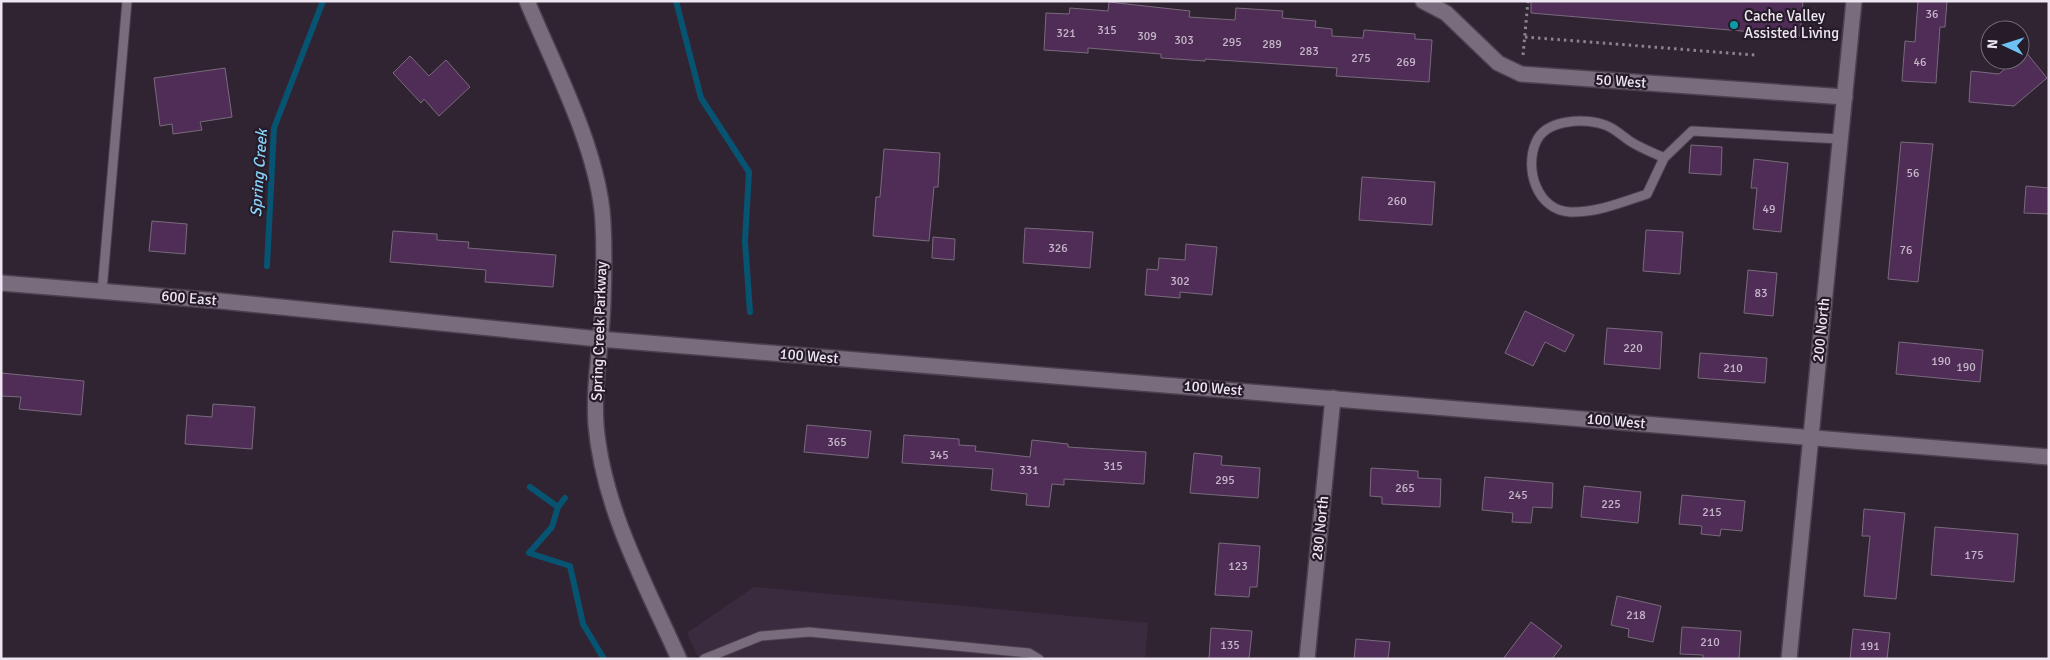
<svg xmlns="http://www.w3.org/2000/svg" width="2050" height="660" font-family="Signika,sans-serif">
<rect width="100%" height="100%" fill="#302433"/>
<polygon fill="#3b2b3f" points="754,587 1148,623 1145,659 699,659 687,633"/>
<g fill="none" stroke-linecap="round" stroke-linejoin="round">
<g stroke="#065471" stroke-width="6">
<polyline points="676,1 701,98 749,172 745,241 750,312"/>
<polyline points="267,266 274,128 323,1"/>
<polyline points="530,487 558,507 552,527 529,553 570,566 583,624 604,659"/>
<polyline points="558,507 565,498"/>
</g>
</g>
<g fill="#4f2d57" stroke="#786b7b">
<polygon points="1531,1 1803,1 1800,36 1531,13"/>
<polygon points="1918,1 1947,1 1945,27 1940,27 1936,83 1902,81 1905,41 1915,42"/>
<polygon points="1109,2 1190,11 1189,17 1235,20 1236,8 1283,11 1282,18 1316,21 1315,27 1332,29 1332,36 1363,38 1364,30 1415,34 1415,39 1432,40 1429,82 1336,76 1337,68 1205,59 1205,61 1161,58 1161,54 1088,48 1088,53 1044,50 1046,13 1069,14 1070,8 1108,11"/>
<polygon points="2025,51 2047,78 2014,106 1969,102 1971,71 1999,74 2015,60 2020,60 2020,56"/>
<polygon points="410,56 429,76 446,60 470,87 439,116 424,99 421,103 393,73"/>
<polygon points="225,68 232,117 200,122 202,130 173,134 172,124 160,126 154,78"/>
<polygon points="1901,142 1933,144 1918,282 1888,279"/>
<polygon points="1691,145 1722,147 1721,175 1689,173"/>
<polygon points="884,149 940,153 938,187 934,187 929,241 873,236 876,197 880,197"/>
<polygon points="1754,159 1788,163 1781,232 1753,229 1757,188 1751,188"/>
<polygon points="1362,177 1435,182 1432,225 1359,220"/>
<polygon points="2026,186 2049,188 2049,214 2024,213"/>
<polygon points="152,221 187,224 185,254 149,251"/>
<polygon points="1025,228 1093,232 1090,268 1023,263"/>
<polygon points="1646,230 1683,232 1680,274 1643,271"/>
<polygon points="393,231 437,234 437,240 469,242 468,248 556,255 553,287 485,282 486,270 390,262"/>
<polygon points="933,237 955,239 954,260 932,258"/>
<polygon points="1186,244 1217,247 1212,295 1180,292 1180,298 1145,295 1147,269 1158,270 1159,258 1185,260"/>
<polygon points="1748,270 1777,273 1773,316 1744,313"/>
<polygon points="1525,311 1574,335 1565,352 1545,342 1533,366 1505,353"/>
<polygon points="1607,328 1662,332 1660,369 1604,364"/>
<polygon points="1899,342 1983,350 1980,382 1896,374"/>
<polygon points="1700,353 1767,358 1765,383 1698,378"/>
<polygon points="1,373 84,381 81,415 19,409 21,397 1,396"/>
<polygon points="213,404 255,407 252,449 185,444 187,415 212,417"/>
<polygon points="807,425 871,431 868,458 804,452"/>
<polygon points="904,435 959,439 959,445 976,446 975,451 1030,457 1032,440 1068,444 1068,447 1146,452 1144,484 1064,479 1064,485 1052,484 1049,507 1026,505 1027,494 991,490 993,469 902,463"/>
<polygon points="1194,453 1222,456 1221,465 1260,468 1258,498 1190,493"/>
<polygon points="1371,468 1418,471 1418,478 1441,479 1440,507 1382,504 1382,497 1370,496"/>
<polygon points="1485,477 1553,483 1552,508 1533,507 1531,523 1512,522 1513,513 1482,510"/>
<polygon points="1584,486 1641,492 1638,523 1581,517"/>
<polygon points="1682,495 1745,501 1742,531 1721,529 1720,536 1701,534 1702,526 1679,524"/>
<polygon points="1864,509 1905,513 1896,599 1864,596 1870,536 1862,536"/>
<polygon points="1935,527 2018,534 2014,582 1931,575"/>
<polygon points="1219,543 1260,546 1257,587 1250,587 1249,597 1215,595"/>
<polygon points="1617,596 1661,606 1653,642 1628,637 1629,629 1611,625"/>
<polygon points="1531,622 1562,646 1552,659 1503,659"/>
<polygon points="1682,627 1741,631 1739,659 1703,659 1703,655 1680,654"/>
<polygon points="1211,628 1252,631 1249,659 1209,659"/>
<polygon points="1853,629 1890,633 1887,659 1850,659"/>
<polygon points="1356,639 1390,642 1388,659 1354,659"/>
</g>
<g fill="none" stroke-linecap="round" stroke-linejoin="round">
<defs>
<g id="lane">
<path d="M 1664,158 C 1654,153 1643,149 1633,143 C 1624,138 1615,128 1605,125 C 1584,118 1546,119 1536,142 C 1524,169 1537,210 1570,212 C 1596,213 1623,202 1647,194 L 1664,158 L 1692,131 L 1840,139"/>
<polyline points="102,291 127,1"/>
<polyline points="704,659 761,636 809,632 1029,653 1039,659"/>
</g>
<g id="street">
<path d="M 527,1 C 554,66 594,141 602,210 C 605,239 604,272 603,301 C 602,342 593,383 596,425 C 603,508 646,585 679,659"/>
<polyline points="1423,1 1446,13 1498,63 1521,74 1845,97"/>
<polyline points="1307,659 1333,398"/>
<polyline points="1789,659 1854,1"/>
</g>
<polyline id="secondary" points="1,283 220,301 599,339 2049,457"/>
</defs>
<use href="#lane" stroke="#4b414d" stroke-width="11"/>
<use href="#street" stroke="#4b414d" stroke-width="18"/>
<use href="#secondary" stroke="#4b414d" stroke-width="18"/>
<g stroke="#8d8390" stroke-width="3" stroke-dasharray="2.5 4" stroke-linecap="butt">
<polyline points="1525,37 1755,55"/>
<polyline points="1523,55 1528,1"/>
</g>
<use href="#lane" stroke="#796c7c" stroke-width="9"/>
<use href="#street" stroke="#796c7c" stroke-width="15"/>
<use href="#secondary" stroke="#796c7c" stroke-width="15"/>
</g>
<circle fill="#0f9aa8" stroke="#261b29" stroke-width="2" cx="1734" cy="25" r="5"/>
<g text-anchor="middle" dominant-baseline="central" stroke-width="4.5" stroke-linejoin="round" paint-order="stroke">
<g font-size="12" fill="#c6b7c9">
<text x="1932" y="14">36</text>
<text x="1107" y="30">315</text>
<text x="1066" y="33">321</text>
<text x="1147" y="36">309</text>
<text x="1184" y="40">303</text>
<text x="1232" y="42">295</text>
<text x="1272" y="44">289</text>
<text x="1309" y="51">283</text>
<text x="1361" y="58">275</text>
<text x="1406" y="62">269</text>
<text x="1920" y="62">46</text>
<text x="1913" y="173">56</text>
<text x="1397" y="201">260</text>
<text x="1769" y="209">49</text>
<text x="1058" y="248">326</text>
<text x="1906" y="250">76</text>
<text x="1180" y="281">302</text>
<text x="1761" y="293">83</text>
<text x="1633" y="348">220</text>
<text x="1941" y="361">190</text>
<text x="1966" y="367">190</text>
<text x="1733" y="368">210</text>
<text x="837" y="442">365</text>
<text x="939" y="455">345</text>
<text x="1113" y="466">315</text>
<text x="1029" y="470">331</text>
<text x="1225" y="480">295</text>
<text x="1405" y="488">265</text>
<text x="1518" y="495">245</text>
<text x="1611" y="504">225</text>
<text x="1712" y="512">215</text>
<text x="1974" y="555">175</text>
<text x="1238" y="566">123</text>
<text x="1636" y="615">218</text>
<text x="1710" y="642">210</text>
<text x="1230" y="645">135</text>
<text x="1870" y="646">191</text>
</g>
<g font-size="15" fill="#ede5ef" stroke="#261b29" text-anchor="start">
<text x="1744" y="16">Cache Valley<tspan x="1744" dy="17">Assisted Living</tspan></text>
</g>
<g font-size="15" fill="#ede5ef" stroke="#261b29">
<text transform="translate(1621 81) rotate(4)">50 West</text>
<text transform="translate(189 298) rotate(5)">600 East</text>
<text transform="translate(1821 330) rotate(-84)">200 North</text>
<text transform="translate(599 331) rotate(-88)">Spring Creek Parkway</text>
<text transform="translate(809 356) rotate(5)">100 West</text>
<text transform="translate(1213 388) rotate(5)">100 West</text>
<text transform="translate(1616 421) rotate(5)">100 West</text>
<text transform="translate(1320 528) rotate(-84)">280 North</text>
</g>
<g font-size="16" font-style="italic" fill="#89d2f8" stroke="#261b29">
<text transform="translate(259 173) rotate(-86)">Spring Creek</text>
</g>
</g>
<rect width="2050" height="660" fill="none" stroke="#ede5ef" stroke-width="5"/>
<g transform="translate(2005 45) rotate(274)"><circle r="24" fill="#261b29" stroke="#766c78"/>
<path d="M0-4L9 19L0 12L-9 19Z" fill="#6dc2f3"/>
<text y="-8" font-size="14" font-weight="bold" text-anchor="middle" fill="#ede5ef">N</text>
</g>
</svg>
